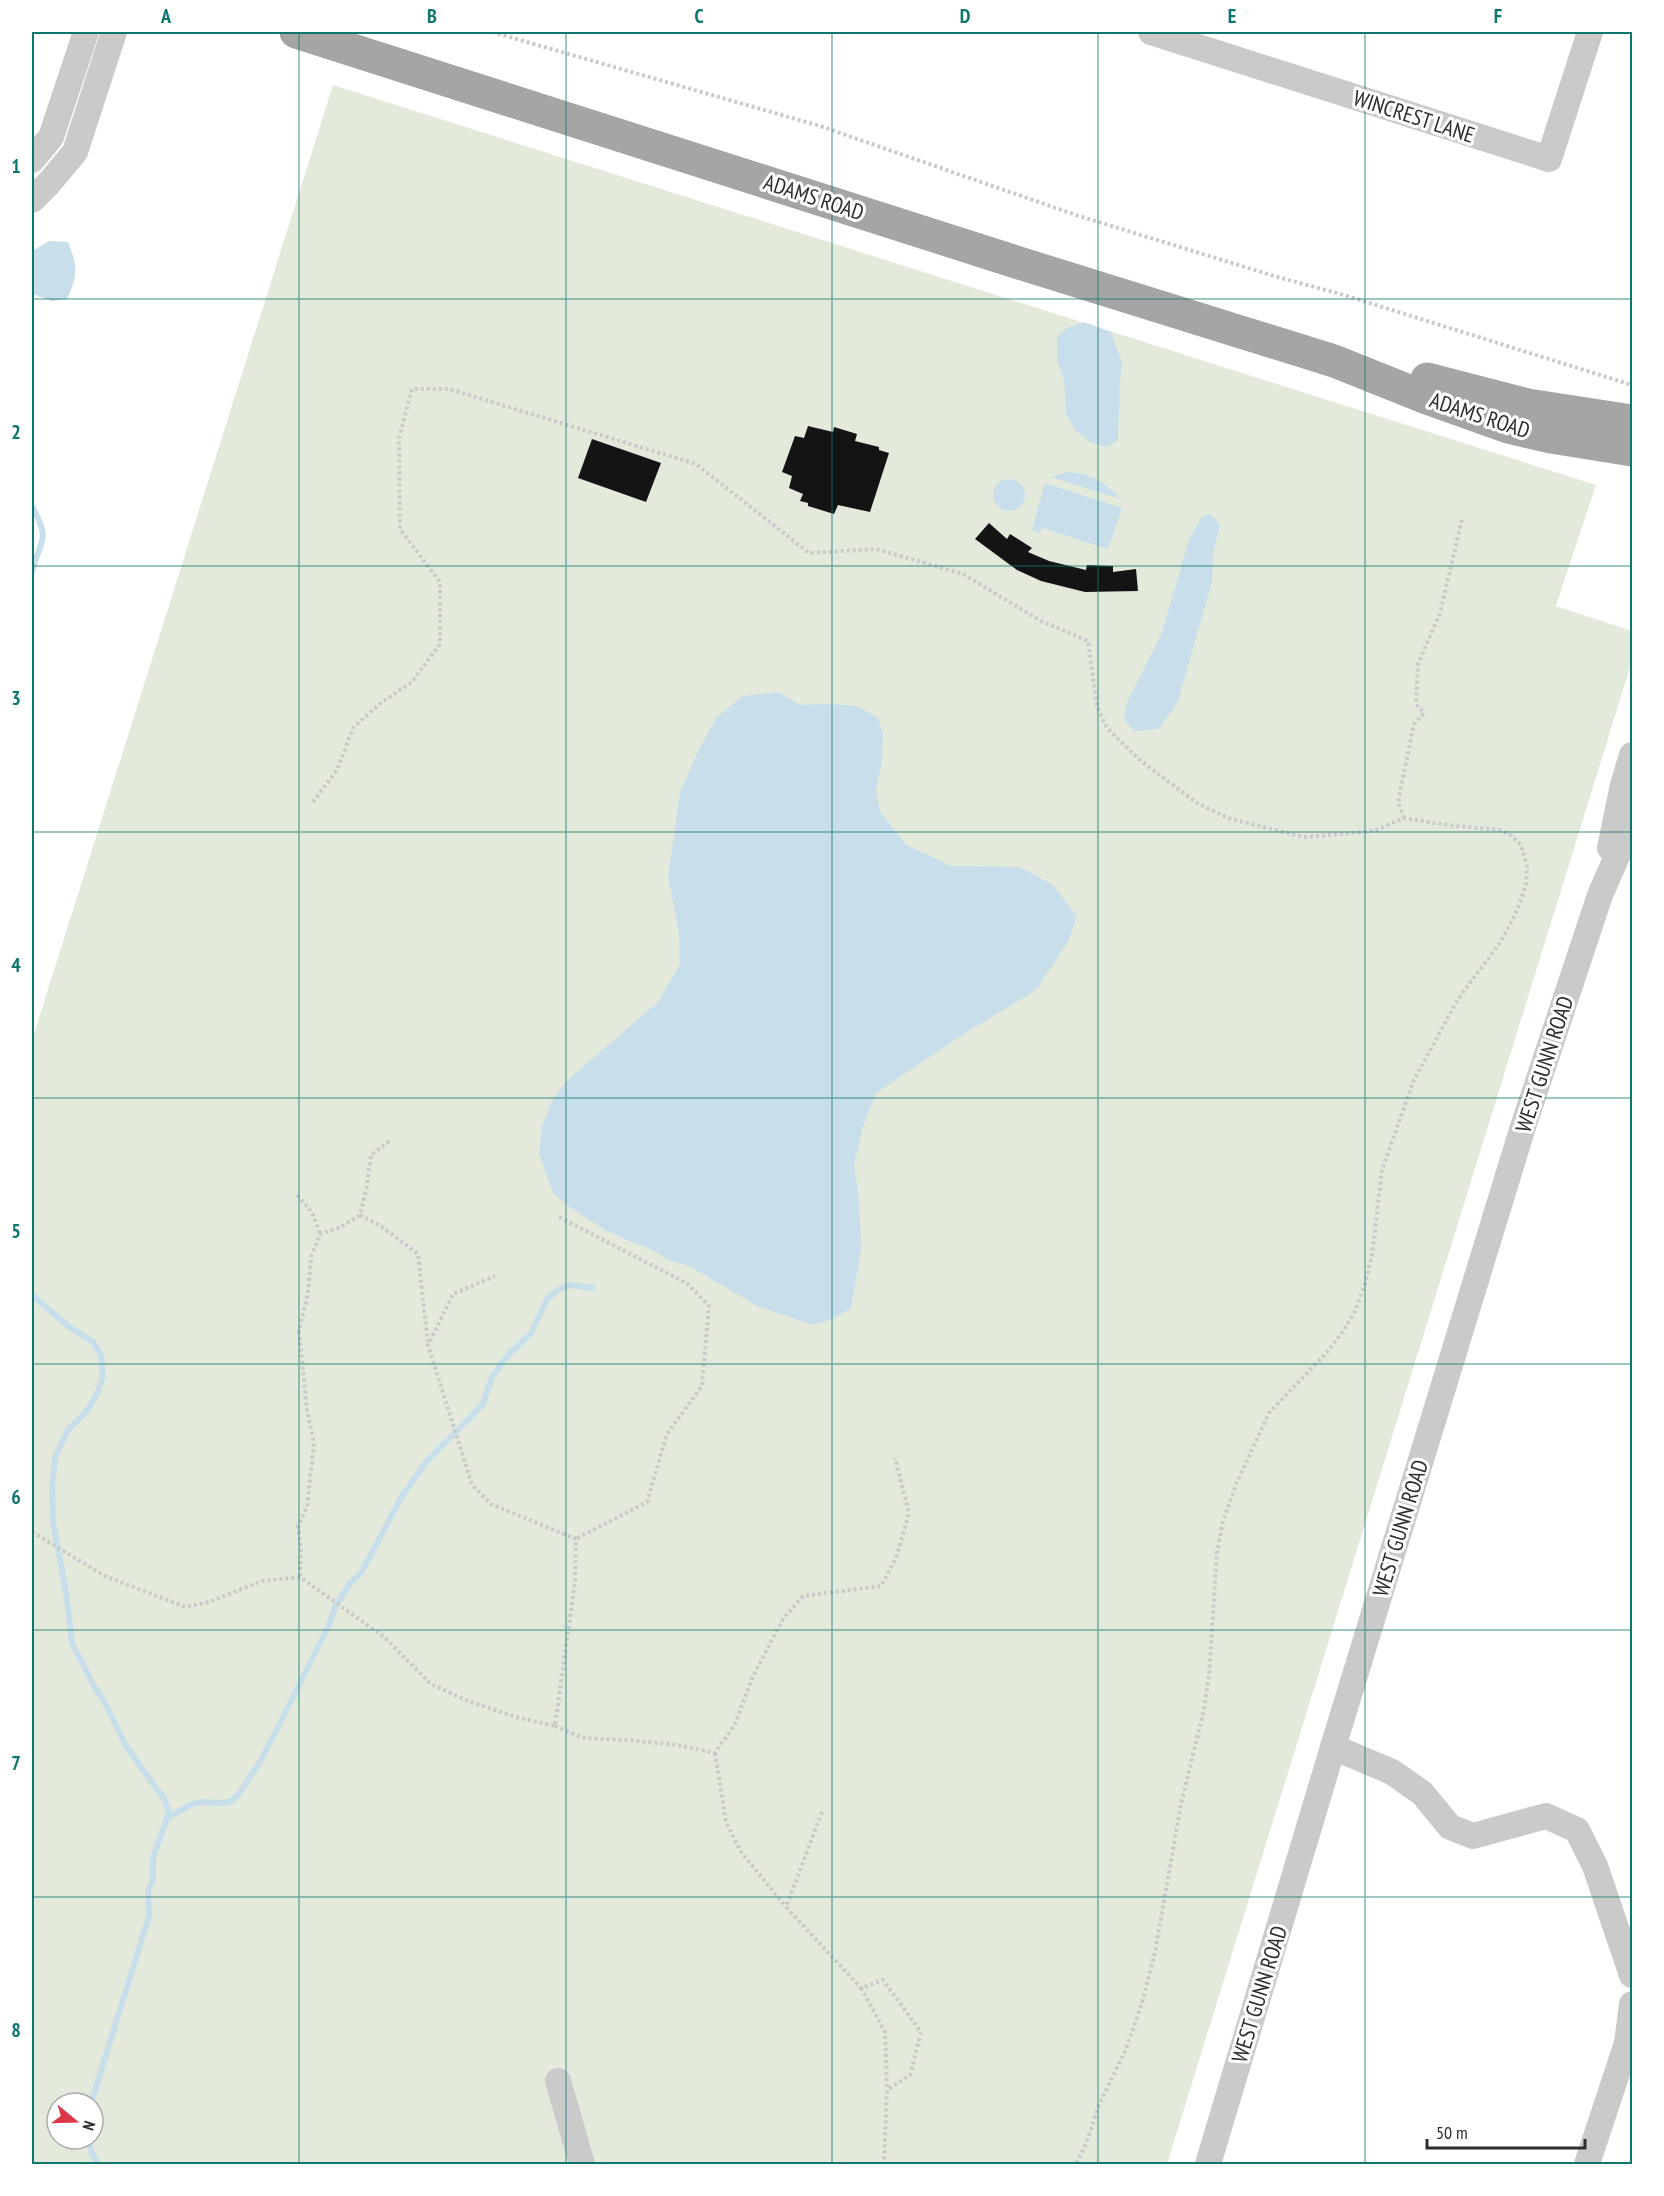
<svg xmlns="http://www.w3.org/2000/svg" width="1664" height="2196" font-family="'PT Sans Narrow',sans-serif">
<rect width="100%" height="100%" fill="#fff"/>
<path fill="#e4eadb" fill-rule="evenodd" d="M 333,85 L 1596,485 L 1556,606 L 1632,631 L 1632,661 L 1167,2164 L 32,2164 L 32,1040 ZM 57,2103 L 93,2103 L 93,2139 L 57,2139 Z"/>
<g fill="#c8deea">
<path d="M 49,241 L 68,242 C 78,266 78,276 67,299 L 52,301 L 32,294 L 32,251 Z"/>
<polygon points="1084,322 1111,332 1122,363 1120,382 1118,440 1107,447 1090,442 1075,430 1066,414 1064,379 1057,361 1057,337 1067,328"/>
<path d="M 1068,472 C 1091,474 1105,481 1120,499 L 1051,477 Z"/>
<circle cx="1009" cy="495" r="16"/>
<polygon points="1045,483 1122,508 1108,549 1042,528 1040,533 1032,530"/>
<polygon points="1210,514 1220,524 1213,554 1212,582 1178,701 1159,729 1134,731 1124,719 1128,700 1161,635 1189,540 1201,518"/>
<polygon points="778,692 800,705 828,704 857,706 878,718 883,734 882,761 876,790 880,811 905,844 951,866 1020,867 1053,885 1077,916 1068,942 1036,990 967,1032 876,1093 862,1129 854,1166 859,1198 861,1249 851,1308 833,1319 813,1325 759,1307 689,1266 668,1260 651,1249 629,1241 605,1230 571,1208 553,1193 539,1154 542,1125 553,1099 570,1078 658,1002 680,964 679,933 668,877 680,793 699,749 717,717 743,696"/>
</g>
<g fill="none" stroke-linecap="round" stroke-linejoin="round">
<g stroke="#c8deea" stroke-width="6">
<path d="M 32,506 C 51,542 41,537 32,572"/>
<polyline points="32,1295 68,1326 93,1342 101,1355 103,1377 97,1394 87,1411 68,1430 55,1457 52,1488 53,1522 66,1592 72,1643 95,1688 105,1703 126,1746 164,1799 168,1808 168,1815 153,1858 153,1880 148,1891 149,1916 91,2103"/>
<polyline points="167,1818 192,1804 203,1802 223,1803 232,1801 239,1794 261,1760 279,1725 327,1629 336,1606 350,1583 361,1573 402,1496 427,1461 483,1404 492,1377 509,1354 531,1333 547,1299 558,1290 569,1285 593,1288"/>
<polyline points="88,2139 91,2151 98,2164"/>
</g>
</g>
<g fill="#141414">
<polygon points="808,426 833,432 834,427 857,434 855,441 879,447 879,450 889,453 870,512 838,505 834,514 808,506 808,503 800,501 803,494 789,488 792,476 782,472 795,436 804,438"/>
<polygon points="592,439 661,463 646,502 578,478"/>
<polygon points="989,523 1007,539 1010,534 1032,548 1028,552 1049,561 1086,570 1087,565 1113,566 1113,572 1136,569 1138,591 1085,592 1041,581 1017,570 975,539"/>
</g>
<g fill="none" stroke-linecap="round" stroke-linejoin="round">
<g stroke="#cacaca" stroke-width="4" stroke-dasharray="3 3" stroke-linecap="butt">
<polyline points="492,32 820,126 1076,215 1274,276 1344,295 1632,385"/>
<polyline points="313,802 337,770 353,728 382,702 412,682 440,644 440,582 400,529 399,438 412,389 449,389 696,464 809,553 876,549 963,574 1041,621 1088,641 1097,707 1107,728 1141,761 1197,803 1228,818 1303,837 1374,831 1404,818 1447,825 1499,830 1509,834 1521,845 1527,866 1526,884 1520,903 1510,925 1499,944 1458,999 1413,1082 1382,1170 1372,1255 1365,1284 1355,1311 1344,1330 1328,1351 1269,1413 1237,1482 1223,1521 1217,1552 1209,1675 1204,1710 1181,1804 1155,1952 1142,2003 1126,2049 1099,2105 1086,2144 1076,2164"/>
<polyline points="1404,818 1398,802 1414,724 1424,713 1416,704 1418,664 1440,613 1462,519"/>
<polyline points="297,1195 312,1212 320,1234"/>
<polyline points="360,1215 382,1227 418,1254 428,1344"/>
<polyline points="559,1217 688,1284 709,1306 702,1386 667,1434 647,1502 576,1539"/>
<polyline points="32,1532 105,1576 185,1607 209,1602 262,1581 300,1577 384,1637 431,1684 468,1701 516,1717 555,1726 575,1581 576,1539 491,1504 472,1485 428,1345 453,1294 495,1276"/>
<polyline points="300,1576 301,1548 298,1526 307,1507 314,1443 307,1410 299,1331 308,1293 311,1257 320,1234 341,1227 360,1215 367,1186 371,1155 391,1140"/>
<polyline points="555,1726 583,1738 627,1740 678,1745 715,1753 735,1724 753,1676 783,1619 803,1596 881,1586 896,1558 909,1513 895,1458"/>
<polyline points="715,1753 726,1822 741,1852 786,1907"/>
<polyline points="822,1812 786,1907 861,1988 883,1980 921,2032 910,2075 887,2090 884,2164"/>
<polyline points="861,1988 885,2032 887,2089"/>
</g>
<g stroke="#cacaca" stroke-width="26">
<polyline points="1151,32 1549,159 1590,32"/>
<polyline points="32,160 51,137 86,32"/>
<polyline points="32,200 49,183 75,152 114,32"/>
<polyline points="1610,848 1623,785 1632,755"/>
<polyline points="1333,1747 1392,1772 1422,1793 1450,1827 1473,1836 1546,1816 1577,1830 1595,1866 1632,1975"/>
<polyline points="558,2081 582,2164"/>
<polyline points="1208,2164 1333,1747 1522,1130 1600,895 1632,822"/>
<polyline points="1587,2164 1627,2043 1632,2004"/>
</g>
<g stroke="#a5a5a5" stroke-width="33">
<polyline points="296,32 1019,263 1334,361 1424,397 1508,427 1551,437 1632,450"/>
<polyline points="1427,379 1528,405 1632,421"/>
</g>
</g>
<path fill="none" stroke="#0f766e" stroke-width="1.5" stroke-opacity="0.55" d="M 299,32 L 299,2164M 566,32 L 566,2164M 832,32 L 832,2164M 1098,32 L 1098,2164M 1365,32 L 1365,2164M 32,299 L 1632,299M 32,566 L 1632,566M 32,832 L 1632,832M 32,1098 L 1632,1098M 32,1364 L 1632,1364M 32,1630 L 1632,1630M 32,1897 L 1632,1897"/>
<g text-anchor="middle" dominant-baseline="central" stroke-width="6" stroke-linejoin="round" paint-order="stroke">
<g font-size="22" fill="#2d2d2d" stroke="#fff">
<text transform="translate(1414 116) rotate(18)">WINCREST LANE</text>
<text transform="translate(814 197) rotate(18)">ADAMS ROAD</text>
<text transform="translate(1480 415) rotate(18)">ADAMS ROAD</text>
<text transform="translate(1544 1064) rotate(-72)">WEST GUNN ROAD</text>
<text transform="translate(1400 1528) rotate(-73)">WEST GUNN ROAD</text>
<text transform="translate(1259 1994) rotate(-73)">WEST GUNN ROAD</text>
</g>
</g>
<rect width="1664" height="2196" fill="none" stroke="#ffffff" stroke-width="66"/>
<g transform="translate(75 2121) rotate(109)"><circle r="28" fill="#ffffff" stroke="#ababab" stroke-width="1.5"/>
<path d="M0-4.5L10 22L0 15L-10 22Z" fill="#dd3648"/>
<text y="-9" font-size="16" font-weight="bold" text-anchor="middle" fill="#2d2d2d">N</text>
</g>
<path d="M1427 2139v9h158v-9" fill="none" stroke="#2d2d2d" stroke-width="3"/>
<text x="1436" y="2139" font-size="18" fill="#2d2d2d" stroke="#ffffff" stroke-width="4.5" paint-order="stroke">50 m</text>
<rect x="33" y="33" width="1598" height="2130" fill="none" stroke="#0f766e" stroke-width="2"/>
<g font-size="20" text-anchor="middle" font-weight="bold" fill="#0f766e">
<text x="166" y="23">A</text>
<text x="432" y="23">B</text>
<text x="699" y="23">C</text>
<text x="965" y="23">D</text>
<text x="1232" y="23">E</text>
<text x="1498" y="23">F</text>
<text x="16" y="173">1</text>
<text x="16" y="439">2</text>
<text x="16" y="705">3</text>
<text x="16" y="972">4</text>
<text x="16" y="1238">5</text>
<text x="16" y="1504">6</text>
<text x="16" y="1770">7</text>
<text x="16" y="2037">8</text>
</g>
</svg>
